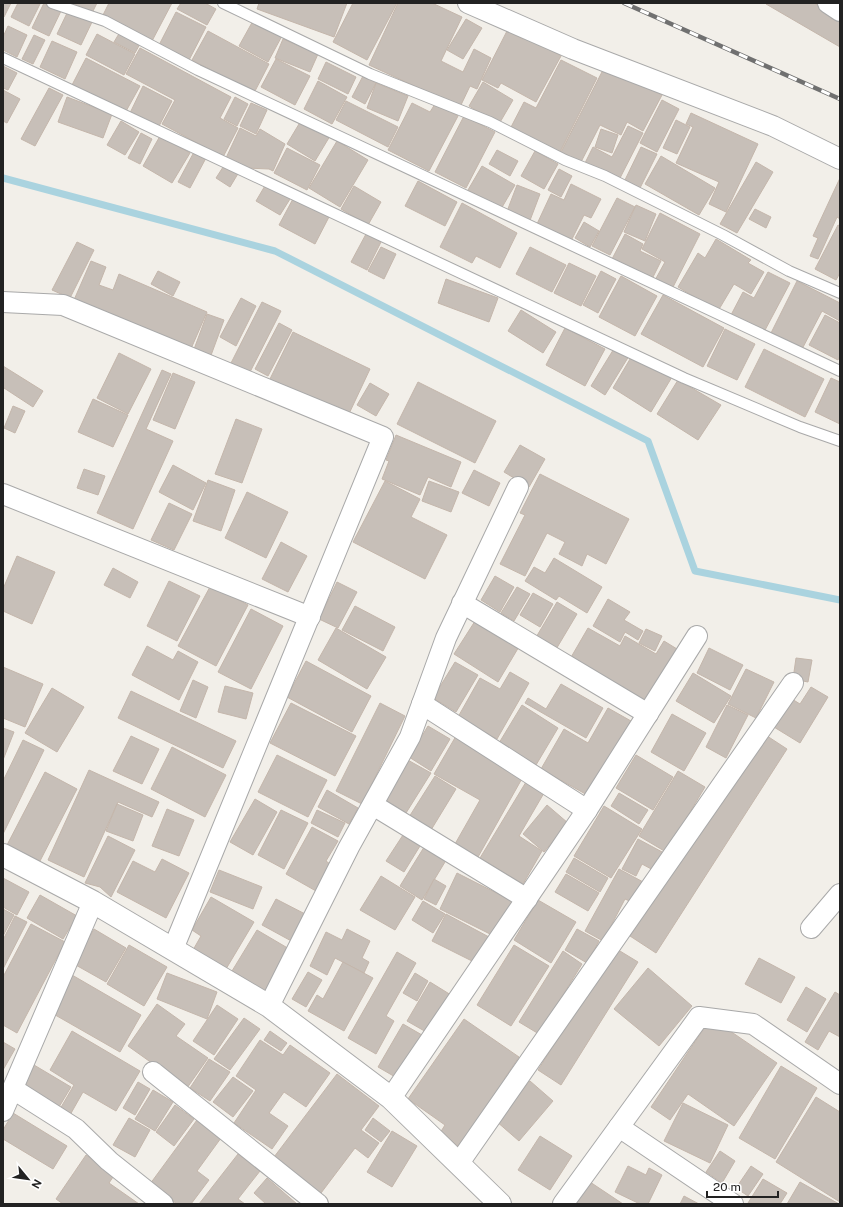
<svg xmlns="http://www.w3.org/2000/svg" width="843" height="1207" font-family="'Public Sans',sans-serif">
<rect width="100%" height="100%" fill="#f2efe9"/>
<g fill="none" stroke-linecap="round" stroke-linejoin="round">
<polyline stroke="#aad3df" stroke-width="7" points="3,178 275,251 648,441 695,571 840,600"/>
</g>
<g fill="#c7bfb8" stroke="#c4b6ab">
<polygon points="3,3 11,3 4,17 3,16"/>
<polygon points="18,3 40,4 29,26 11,17"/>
<polygon points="44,3 61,11 49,36 32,28"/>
<polygon points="72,3 97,3 92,13"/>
<polygon points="109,3 172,3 152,41 103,15"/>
<polygon points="181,3 205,3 216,9 207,25 177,9"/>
<polygon points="259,3 347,3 334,37 257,9"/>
<polygon points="353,3 397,3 367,60 333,42"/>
<polygon points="398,3 432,3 462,17 441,61 463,72 474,49 491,58 477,89 470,86 460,107 369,65"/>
<polygon points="767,3 814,3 840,18 840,47 766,4"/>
<polygon points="68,11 92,22 81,45 57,34"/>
<polygon points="176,12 206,27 188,62 158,47"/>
<polygon points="254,19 283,34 268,62 239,46"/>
<polygon points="466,19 482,28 463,59 447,50"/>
<polygon points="8,26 27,35 17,57 3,50 3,37"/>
<polygon points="208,31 269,64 254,93 192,60"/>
<polygon points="507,31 523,39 525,36 561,56 536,102 501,83 498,88 482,80"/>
<polygon points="120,32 141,42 135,53 114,42"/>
<polygon points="97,34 135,54 124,75 86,55"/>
<polygon points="34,35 45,40 33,64 22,59"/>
<polygon points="283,39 318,54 310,72 275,58"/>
<polygon points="52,41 77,52 65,79 40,67"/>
<polygon points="140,48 231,97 220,118 238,128 223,157 162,124 175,100 126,74"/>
<polygon points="86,58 140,86 125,113 72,85"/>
<polygon points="276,59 310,76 295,105 261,87"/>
<polygon points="561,60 597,78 559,154 510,129 524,102 536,108"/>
<polygon points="326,62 356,77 348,94 318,79"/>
<polygon points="3,66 17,73 8,90 3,88"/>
<polygon points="605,66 662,95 643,131 627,122 621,135 600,125 581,162 561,152"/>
<polygon points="363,76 376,83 365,104 352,97"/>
<polygon points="318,81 347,97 332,124 304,109"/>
<polygon points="483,82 513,100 499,124 469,106"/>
<polygon points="376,83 408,96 398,121 367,108"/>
<polygon points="143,86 172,101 158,128 130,113"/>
<polygon points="49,88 63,95 35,146 21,139"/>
<polygon points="3,90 20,99 7,123 3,121"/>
<polygon points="67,97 112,114 103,138 58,122"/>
<polygon points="235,97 248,104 237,126 224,119"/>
<polygon points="662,100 679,109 657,152 640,143"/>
<polygon points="346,101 398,127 388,147 336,120"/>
<polygon points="251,103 267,110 256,134 240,126"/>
<polygon points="412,103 430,112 435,104 458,116 429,171 388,150"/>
<polygon points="691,113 758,144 726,212 709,204 719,182 676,163 693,127 686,124"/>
<polygon points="464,116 495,132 466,188 435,172"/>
<polygon points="302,119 330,136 315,161 287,144"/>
<polygon points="676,120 690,127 677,154 663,148"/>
<polygon points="121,121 139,132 125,155 107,145"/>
<polygon points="628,126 643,133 619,180 585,163 593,147 612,157"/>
<polygon points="240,128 256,136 260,129 285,144 273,171 269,169 246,168 226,158"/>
<polygon points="601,129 618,135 612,153 595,147"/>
<polygon points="141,133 152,139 140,164 128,158"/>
<polygon points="160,136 190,153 172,183 143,166"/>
<polygon points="337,141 368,160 340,207 309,188"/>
<polygon points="641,147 657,154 639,190 624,182"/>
<polygon points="287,148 320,165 307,190 274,173"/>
<polygon points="497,150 518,161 510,176 489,164"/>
<polygon points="535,151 558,164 544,189 521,176"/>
<polygon points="194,152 206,158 190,188 178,182"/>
<polygon points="661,156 715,188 699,215 645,184"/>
<polygon points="756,162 773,172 737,233 720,224"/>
<polygon points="225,164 239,172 230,187 216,178"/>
<polygon points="482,166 515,185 501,209 468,190"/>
<polygon points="559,169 572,176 561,197 548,190"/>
<polygon points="840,178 840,219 837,217 818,259 810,256 818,238 813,236"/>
<polygon points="418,181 457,202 445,226 405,206"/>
<polygon points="266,184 290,199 280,215 256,201"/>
<polygon points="571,184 601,199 591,218 584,215 571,241 537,224 551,194 564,200"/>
<polygon points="517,185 540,194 529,223 506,214"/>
<polygon points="354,186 381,202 368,225 341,209"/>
<polygon points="294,197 330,215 315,244 279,225"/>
<polygon points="617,198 635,207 610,255 592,246"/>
<polygon points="462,203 517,233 500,268 476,256 472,263 440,247"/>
<polygon points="636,205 656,214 645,241 624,232"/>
<polygon points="755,209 771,217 766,228 749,219"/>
<polygon points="660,213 700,234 671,291 654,282 665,262 642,249"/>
<polygon points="584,222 599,231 590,247 575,238"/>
<polygon points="838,225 840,226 840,273 836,280 815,269"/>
<polygon points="366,234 381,242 367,270 351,262"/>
<polygon points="625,234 643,244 640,251 661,261 651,281 611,261"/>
<polygon points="716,239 751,260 748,263 764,272 751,294 734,284 718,311 678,287 698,253 705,258"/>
<polygon points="77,242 94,250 70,298 52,290"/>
<polygon points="381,247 396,254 384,279 368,271"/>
<polygon points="530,247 566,265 552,292 516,274"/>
<polygon points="91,261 106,267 99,285 113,290 119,274 207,312 190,351 74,300"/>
<polygon points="569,263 596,276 581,306 554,293"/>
<polygon points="158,271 180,282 173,296 151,284"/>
<polygon points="601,271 616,279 598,313 583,305"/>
<polygon points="768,272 790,283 764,332 731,315 743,292 754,298"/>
<polygon points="621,276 657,296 635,336 599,317"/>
<polygon points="446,279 498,298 489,322 438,303"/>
<polygon points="797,281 840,303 840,321 822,311 801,351 770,335"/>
<polygon points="663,295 724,328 703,367 641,334"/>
<polygon points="241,298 256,306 236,346 220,337"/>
<polygon points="262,302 281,311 249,374 230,365"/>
<polygon points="521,310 556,332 543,353 508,331"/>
<polygon points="207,314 224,320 210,358 193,352"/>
<polygon points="825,315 840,323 840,356 838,360 809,345"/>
<polygon points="279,323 292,330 268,376 255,369"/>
<polygon points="565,328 605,349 585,386 546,365"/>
<polygon points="725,329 755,344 737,380 707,366"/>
<polygon points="293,332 370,369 347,418 269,381"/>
<polygon points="615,347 629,356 605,395 591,386"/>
<polygon points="764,349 824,379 805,417 745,387"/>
<polygon points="119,353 151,369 128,414 97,398"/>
<polygon points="633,354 672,377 651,412 613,388"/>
<polygon points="3,366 43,391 33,407 4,388 3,390"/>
<polygon points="162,370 171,374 146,429 173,441 133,529 97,513"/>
<polygon points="173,373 195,382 175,429 153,420"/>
<polygon points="831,378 840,382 840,424 815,412"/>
<polygon points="678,380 721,405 698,440 657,414"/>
<polygon points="418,382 496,421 475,463 397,424"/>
<polygon points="370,383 389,394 376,416 357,405"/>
<polygon points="93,399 128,415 113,447 78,432"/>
<polygon points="13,406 25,411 15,433 4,428"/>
<polygon points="236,419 262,429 242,483 215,474"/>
<polygon points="396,435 461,462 451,487 428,477 420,495 382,479 389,461 386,460"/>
<polygon points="520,445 545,459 529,487 504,472"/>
<polygon points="173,465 206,483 193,510 159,492"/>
<polygon points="84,469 105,476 98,495 77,488"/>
<polygon points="474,470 500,483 489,506 462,493"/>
<polygon points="540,474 629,519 606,564 587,554 582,566 559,554 565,542 547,533 525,576 500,564 525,515 520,513"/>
<polygon points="208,480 235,490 221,531 193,521"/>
<polygon points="385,481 420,499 411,517 447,535 425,579 353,542"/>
<polygon points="429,481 459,492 451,512 422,501"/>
<polygon points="247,492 288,512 266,558 225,538"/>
<polygon points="169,503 192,514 174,550 151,540"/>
<polygon points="281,542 307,556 288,592 262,579"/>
<polygon points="17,556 55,572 32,624 3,611 3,589"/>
<polygon points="554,558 602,587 587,613 559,596 556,600 525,581 534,567 545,573"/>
<polygon points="113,568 138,582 130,598 104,585"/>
<polygon points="495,576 514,587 500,612 481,600"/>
<polygon points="169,581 200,596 177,641 147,626"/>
<polygon points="337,582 357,592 338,628 319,619"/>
<polygon points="211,585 248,605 216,666 178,646"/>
<polygon points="517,587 530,594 514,621 501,613"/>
<polygon points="533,593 553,604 540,627 520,615"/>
<polygon points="608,599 630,612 624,620 643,631 638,640 625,632 620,642 593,626"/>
<polygon points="557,602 577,614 555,651 535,639"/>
<polygon points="355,606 395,627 383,651 342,630"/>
<polygon points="251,609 283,626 251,689 218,672"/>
<polygon points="477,618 520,645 498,682 454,654"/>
<polygon points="336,628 386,657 367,689 318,660"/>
<polygon points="588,628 620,646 625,636 656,654 664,641 677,649 645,703 570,659"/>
<polygon points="646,629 662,636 655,651 639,643"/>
<polygon points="147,646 173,660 178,651 198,662 179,700 132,675"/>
<polygon points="709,648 743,665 730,690 697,673"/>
<polygon points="796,658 812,660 808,682 793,679"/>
<polygon points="306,661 371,696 352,732 287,697"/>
<polygon points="455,662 478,675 456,712 433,698"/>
<polygon points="3,667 43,684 25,727 3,718"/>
<polygon points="746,669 774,682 756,718 728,704"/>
<polygon points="510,672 529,683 497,739 458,717 480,678 500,689"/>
<polygon points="693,673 731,696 714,723 676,701"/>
<polygon points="193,680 208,687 196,718 180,711"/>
<polygon points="561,684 603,708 586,738 525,703 528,698 546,709"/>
<polygon points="225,686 253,693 246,719 218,712"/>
<polygon points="811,687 828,697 800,743 769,724 787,696 800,704"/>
<polygon points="52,688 84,707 57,752 25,733"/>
<polygon points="131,691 236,741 223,768 118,718"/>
<polygon points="291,703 356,736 335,776 270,743"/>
<polygon points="380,703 405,716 362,804 336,791"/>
<polygon points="522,705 558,728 536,765 499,743"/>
<polygon points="727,705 748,715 726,758 706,747"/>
<polygon points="608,708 631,721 589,796 541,769 564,729 588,743"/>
<polygon points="672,714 706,733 684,771 651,752"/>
<polygon points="428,726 450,739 431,771 409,757"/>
<polygon points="3,728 14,732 3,760"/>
<polygon points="761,732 787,749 656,953 630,936"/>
<polygon points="131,736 159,749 142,784 113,771"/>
<polygon points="456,736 524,775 478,857 455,844 480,800 434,774"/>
<polygon points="23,740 44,750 3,834 3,781"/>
<polygon points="172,747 226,775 205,817 151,789"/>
<polygon points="277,755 327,780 308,817 258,792"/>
<polygon points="636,755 673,777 653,810 616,788"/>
<polygon points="406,759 431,773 406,813 382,798"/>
<polygon points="89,770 159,802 152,817 118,802 84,877 48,860"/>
<polygon points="678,771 705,787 666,852 639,836"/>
<polygon points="45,772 77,789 40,861 7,845"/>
<polygon points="435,776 456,789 431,830 409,817"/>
<polygon points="526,782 544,793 519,836 542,851 523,884 480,858"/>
<polygon points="327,790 358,808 349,824 318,807"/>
<polygon points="619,793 648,810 639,824 611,806"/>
<polygon points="255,799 277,812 253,855 230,842"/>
<polygon points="117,804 143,815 133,841 106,831"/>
<polygon points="547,805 568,823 544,852 523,834"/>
<polygon points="604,806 642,829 611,878 574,856"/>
<polygon points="167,809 194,820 179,856 152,846"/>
<polygon points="281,810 308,823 284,869 258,855"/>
<polygon points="317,810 345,823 338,837 311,823"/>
<polygon points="312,827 338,841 326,861 330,864 316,891 286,874"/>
<polygon points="403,835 420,846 404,872 386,861"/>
<polygon points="108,836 135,850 111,897 100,887 85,883"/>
<polygon points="638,839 664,853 655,871 642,864 636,876 622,869"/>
<polygon points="426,844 448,857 422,900 400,886"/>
<polygon points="574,858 608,878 600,892 566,872"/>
<polygon points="162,859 189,873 166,918 117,892 133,861 155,872"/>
<polygon points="619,869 645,883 634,903 625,899 603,941 585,931"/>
<polygon points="219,870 262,887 253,909 210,892"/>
<polygon points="457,873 514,902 496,937 440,909"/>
<polygon points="566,874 599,893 588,911 555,892"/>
<polygon points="381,876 415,897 395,930 360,910"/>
<polygon points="3,878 29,892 17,915 3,907"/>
<polygon points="434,879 446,886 436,905 424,899"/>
<polygon points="40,895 77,916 63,939 27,918"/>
<polygon points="211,897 254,922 226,969 193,950 201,936 192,930"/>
<polygon points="276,899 309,916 295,943 262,925"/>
<polygon points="538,900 576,922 551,963 514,940"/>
<polygon points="423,901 445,914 433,933 412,920"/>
<polygon points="3,909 14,915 3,936"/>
<polygon points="446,914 489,937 476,963 432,941"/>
<polygon points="15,916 27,922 3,969 3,940"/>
<polygon points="31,924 65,942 17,1033 3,1025 3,977"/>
<polygon points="94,929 126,948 106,982 74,964"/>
<polygon points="347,929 370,941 362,958 369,962 364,973 335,958 327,975 310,966 326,932 342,940"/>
<polygon points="577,929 599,941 587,963 565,950"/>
<polygon points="257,930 291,950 266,992 232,971"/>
<polygon points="129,945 167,967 144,1006 107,984"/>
<polygon points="514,945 549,966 511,1026 477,1005"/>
<polygon points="615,948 638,962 561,1085 538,1070"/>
<polygon points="563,951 582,964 539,1034 519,1022"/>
<polygon points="397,952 416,963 386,1016 394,1021 376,1054 348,1038"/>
<polygon points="759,958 795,977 781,1003 745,984"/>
<polygon points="343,962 373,978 344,1031 308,1011 317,995 323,999"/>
<polygon points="648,968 692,1006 659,1046 614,1009"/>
<polygon points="308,972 322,980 306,1007 292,999"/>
<polygon points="167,973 217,992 207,1019 157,999"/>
<polygon points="415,973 428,981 417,1001 403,993"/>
<polygon points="72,975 141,1015 120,1052 50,1012"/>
<polygon points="430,982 451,995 428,1033 407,1021"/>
<polygon points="806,987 826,999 807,1032 787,1020"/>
<polygon points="835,992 840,995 840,1037 829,1031 818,1050 805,1042"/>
<polygon points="157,1004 185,1024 176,1036 208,1058 187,1088 128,1046"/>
<polygon points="217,1005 238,1019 214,1055 193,1041"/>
<polygon points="244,1018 260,1029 230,1070 214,1059"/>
<polygon points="711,1018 777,1063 734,1126 688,1094 670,1120 651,1107"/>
<polygon points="464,1019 519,1057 504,1079 509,1082 462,1149 440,1133 445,1125 408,1099"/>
<polygon points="403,1024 422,1035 397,1078 378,1067"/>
<polygon points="72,1031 140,1071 116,1111 83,1092 70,1115 60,1109 74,1085 50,1070"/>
<polygon points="270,1031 287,1043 281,1051 264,1040"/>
<polygon points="260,1040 283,1055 290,1045 330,1073 306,1107 284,1092 269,1113 288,1126 272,1149 234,1123 256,1090 236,1076"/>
<polygon points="3,1042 15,1049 3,1070"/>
<polygon points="209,1059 230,1072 210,1101 190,1088"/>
<polygon points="34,1065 71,1087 56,1112 19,1090"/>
<polygon points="781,1066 817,1088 775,1159 739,1138"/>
<polygon points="337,1074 379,1106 361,1130 379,1143 368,1158 355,1148 318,1197 271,1161"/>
<polygon points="233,1077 253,1091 233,1117 213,1102"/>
<polygon points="530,1081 553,1101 519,1141 496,1121"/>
<polygon points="138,1082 150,1089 135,1115 123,1108"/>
<polygon points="153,1090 173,1102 155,1131 135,1119"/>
<polygon points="816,1097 840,1112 840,1202 776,1162"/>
<polygon points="683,1103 728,1125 710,1163 664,1141"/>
<polygon points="175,1105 194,1119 174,1146 156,1132"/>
<polygon points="13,1113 67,1146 53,1169 3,1139 3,1130"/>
<polygon points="129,1118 150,1130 135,1157 113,1145"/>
<polygon points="373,1118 390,1131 381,1142 365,1130"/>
<polygon points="197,1120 221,1138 197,1171 209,1180 191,1204 177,1204 150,1184"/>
<polygon points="392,1131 417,1146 392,1187 367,1172"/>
<polygon points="540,1136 572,1156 550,1190 518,1170"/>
<polygon points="720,1151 735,1161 722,1183 706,1172"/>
<polygon points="238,1154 260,1171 238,1199 245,1204 199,1204"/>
<polygon points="86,1155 115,1174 109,1183 139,1204 63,1204 56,1199"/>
<polygon points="628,1166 646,1175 649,1168 662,1175 648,1204 640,1204 615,1192"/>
<polygon points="751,1166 763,1174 748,1196 736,1188"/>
<polygon points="267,1178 297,1204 266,1204 254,1193"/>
<polygon points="763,1179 787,1193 780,1204 748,1203"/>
<polygon points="590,1182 623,1204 576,1204"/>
<polygon points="800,1182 839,1204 787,1204"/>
<polygon points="684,1196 699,1204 680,1204"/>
</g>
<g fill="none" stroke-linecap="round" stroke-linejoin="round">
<defs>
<g id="service">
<polyline points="52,3 105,21 198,70 840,371"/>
<polyline points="223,3 370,74 490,122 565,160 605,176 723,235 789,271 840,293"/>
<polyline points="3,58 684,378 800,427 840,441"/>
</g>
<g id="minor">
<polyline points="468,3 573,49 773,126 840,159"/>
<polyline points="828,3 840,11"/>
<polyline points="3,302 63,305 383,437 173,949"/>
<polyline points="3,494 310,617"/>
<polyline points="462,603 648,714"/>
<polyline points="422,704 587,810"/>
<polyline points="373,805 527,899"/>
<polyline points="811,928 840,894"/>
<polyline points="269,1006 349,847 410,737 446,638 518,487"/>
<polyline points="153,1072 318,1204"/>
<polyline points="13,1089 76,1129 109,1161 163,1204"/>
<polyline points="391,1098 587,810 697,636"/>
<polyline points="3,1111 93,902"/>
<polyline points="619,1127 699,1017 753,1024 840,1084"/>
<polyline points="459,1163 793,683"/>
<polyline points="563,1204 619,1127 733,1204"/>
</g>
<polyline id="tertiary" points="3,855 93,902 269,1006 391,1098 500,1204"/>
</defs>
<use href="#service" stroke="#a9a9a9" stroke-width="12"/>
<use href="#minor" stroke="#a9a9a9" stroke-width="22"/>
<use href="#tertiary" stroke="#a9a9a9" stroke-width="24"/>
<use href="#service" stroke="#fff" stroke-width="10"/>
<use href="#minor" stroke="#fff" stroke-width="20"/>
<use href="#tertiary" stroke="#fff" stroke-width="22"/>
<defs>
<polyline id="rail" points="624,3 840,99"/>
</defs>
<use href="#rail" stroke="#707070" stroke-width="4.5"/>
<use href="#rail" stroke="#fff" stroke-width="3" stroke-dasharray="9" stroke-linecap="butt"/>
</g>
<rect width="843" height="1207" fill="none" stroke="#222222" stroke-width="8"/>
<g transform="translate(28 1179) rotate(119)" stroke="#ffffff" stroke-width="3" paint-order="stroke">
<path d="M0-3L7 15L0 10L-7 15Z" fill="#222222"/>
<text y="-6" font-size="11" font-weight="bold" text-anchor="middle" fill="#222222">N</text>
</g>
<path d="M707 1191v6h71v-6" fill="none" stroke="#222222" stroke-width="2"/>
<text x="713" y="1191" font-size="12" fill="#222222" stroke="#ffffff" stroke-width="3" paint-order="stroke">20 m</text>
</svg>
